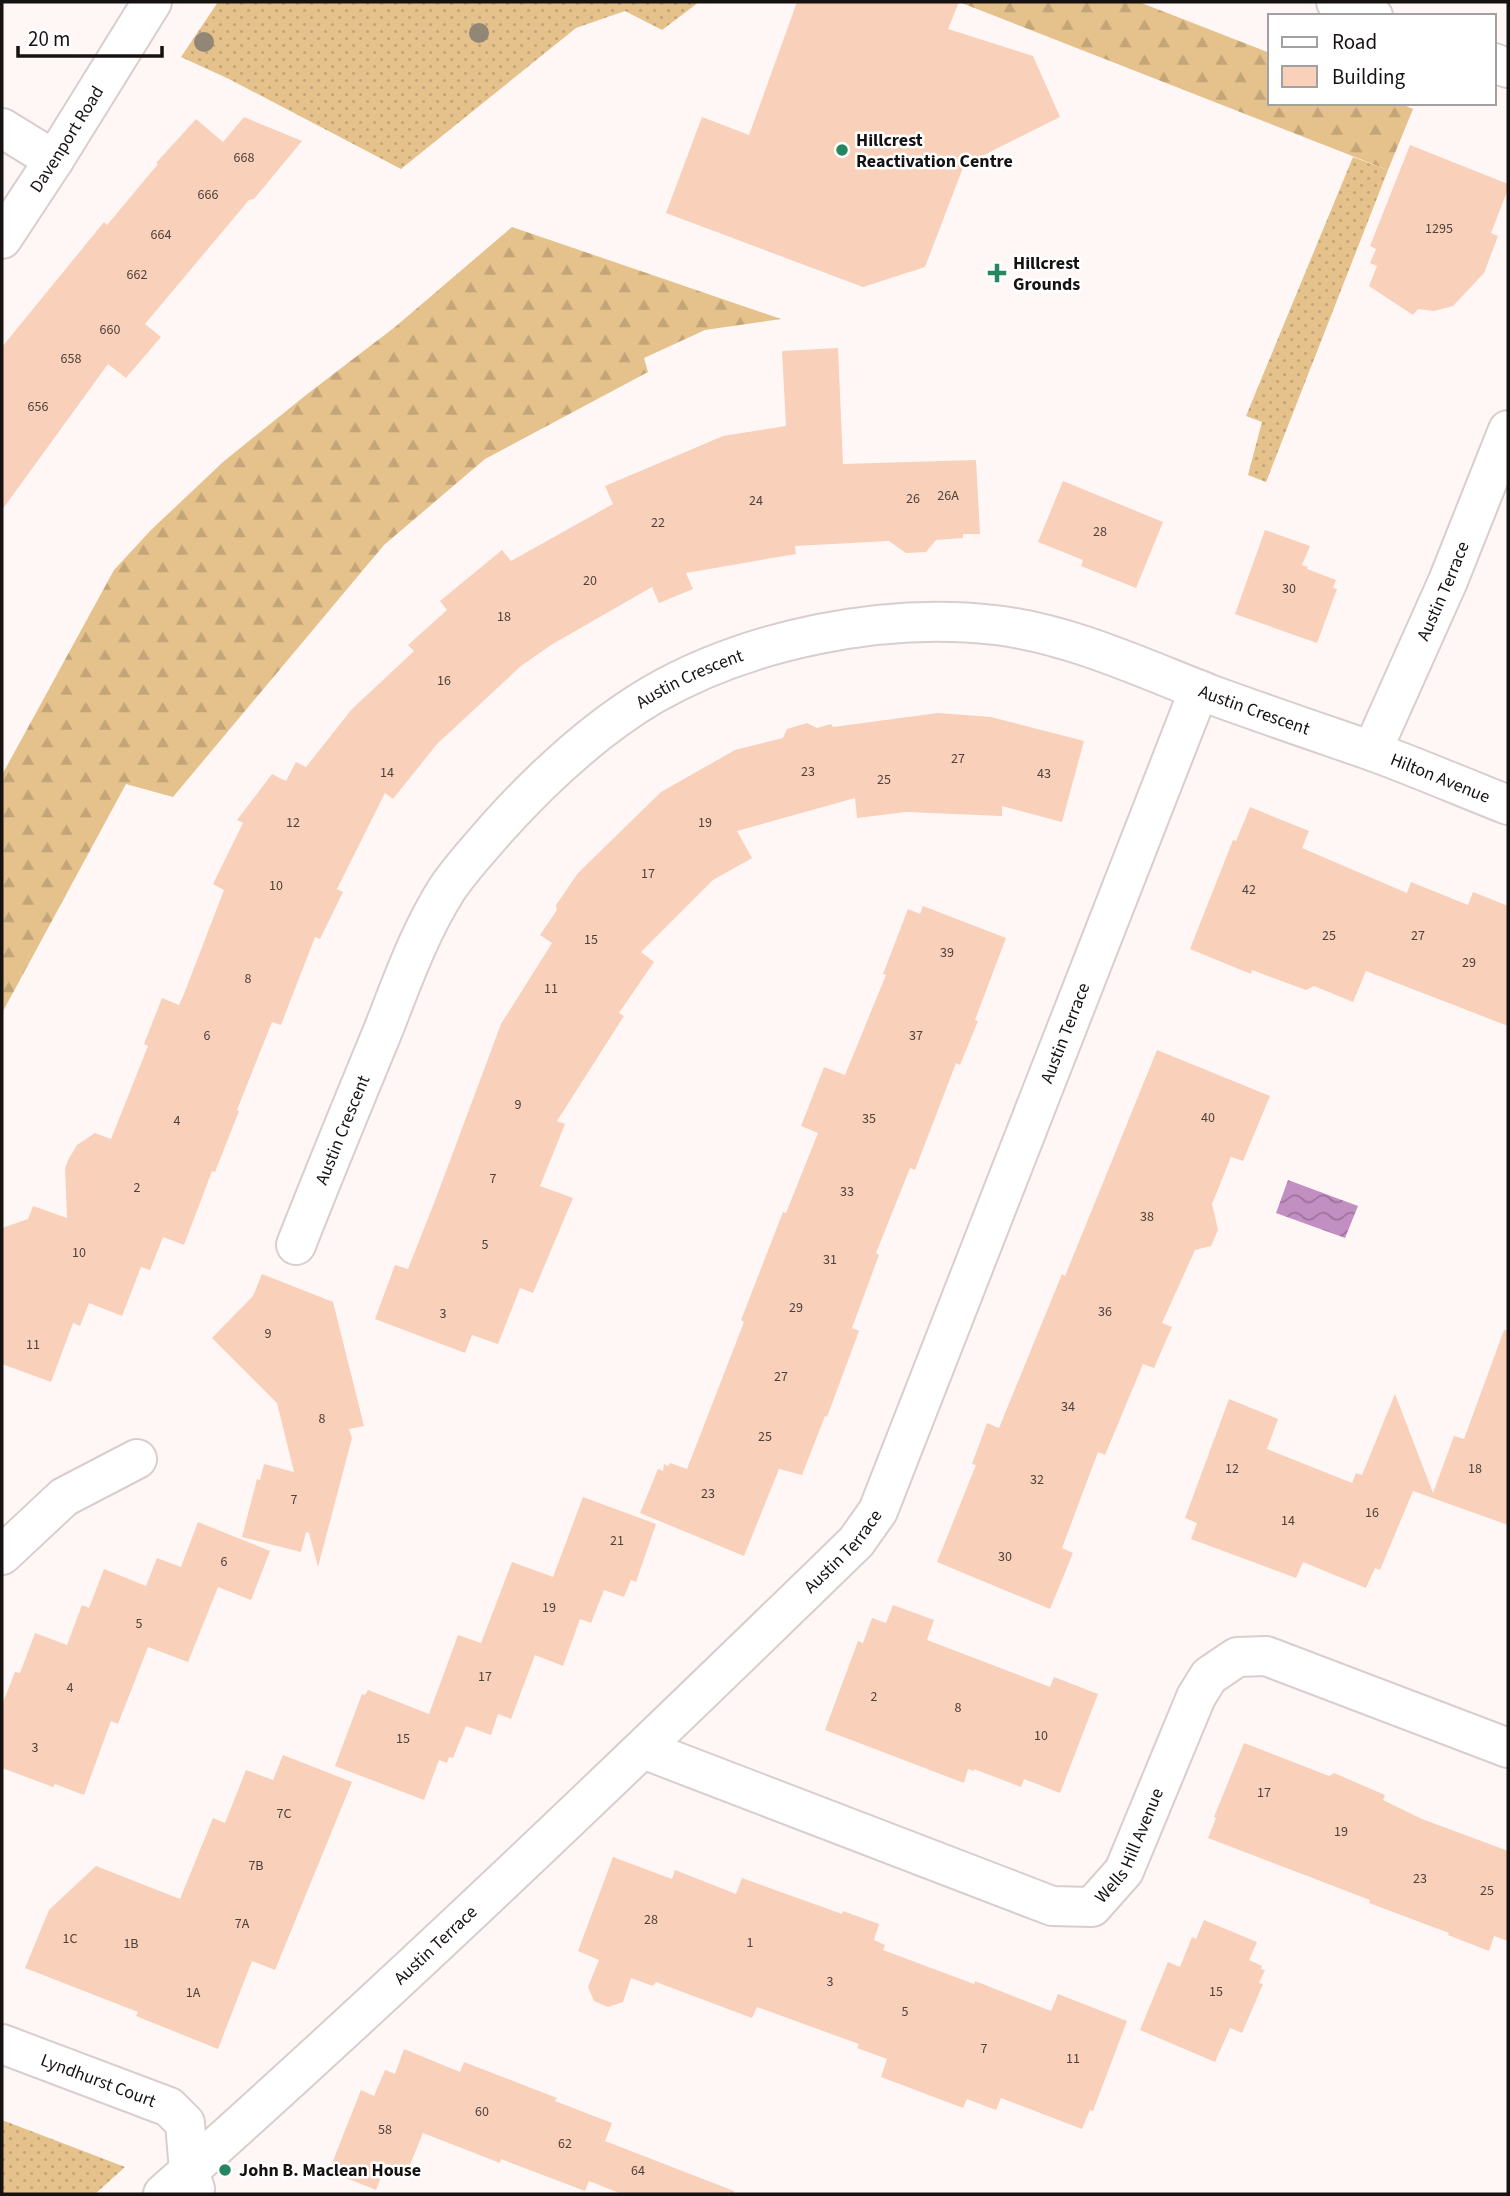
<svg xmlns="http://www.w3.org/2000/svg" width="1510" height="2196" font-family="'Source Sans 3',sans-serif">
<defs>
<pattern id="grass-dots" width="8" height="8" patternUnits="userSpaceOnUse" patternTransform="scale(1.75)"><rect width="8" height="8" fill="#e5c18b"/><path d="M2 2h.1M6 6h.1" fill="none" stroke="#c4a577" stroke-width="1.8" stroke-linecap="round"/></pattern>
<pattern id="forest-firs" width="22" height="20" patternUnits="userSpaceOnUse" patternTransform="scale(1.75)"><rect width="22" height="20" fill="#e5c18b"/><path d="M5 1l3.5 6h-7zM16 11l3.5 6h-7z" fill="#c4a577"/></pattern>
<pattern id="water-waves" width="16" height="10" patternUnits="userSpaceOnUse" patternTransform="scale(1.75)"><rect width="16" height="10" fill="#c28fc2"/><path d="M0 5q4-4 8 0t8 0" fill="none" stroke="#9d739c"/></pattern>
</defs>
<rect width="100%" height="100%" fill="#fef7f6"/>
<g fill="url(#grass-dots)">
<polygon points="218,2 699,2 662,30 625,11 576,28 401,169 229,79 181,57"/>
<polygon points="1353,157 1388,170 1266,482 1248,475 1262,422 1246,416"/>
<polygon points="2,2120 125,2167 95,2194 2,2194"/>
</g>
<g fill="url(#forest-firs)">
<polygon points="959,2 1139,2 1270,53 1270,103 1399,103 1413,109 1388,170"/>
<polygon points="512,227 781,319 705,330 644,358 648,372 485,459 384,545 173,797 126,784 2,1013 2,775 114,570 151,530 223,462 306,395 395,327"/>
</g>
<polygon fill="url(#water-waves)" points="1288,1180 1358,1206 1345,1238 1276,1213"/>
<g fill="#f9d0ba">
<polygon points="797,2 959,2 948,29 1033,56 1060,117 964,165 925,267 863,287 666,213 702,117 749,135"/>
<polygon points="244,117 302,141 254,199 249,200 145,324 161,337 126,378 108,364 2,510 2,347 104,222 107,225 158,164 156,163 196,119 223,142"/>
<polygon points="1410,145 1508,184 1508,189 1491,233 1498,236 1484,273 1453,306 1434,311 1418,309 1413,315 1369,286 1377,266 1370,263 1376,249 1370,246"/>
<polygon points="838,348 843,464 976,460 980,534 963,534 963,538 936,540 926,552 906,553 889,541 795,546 796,554 686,573 693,589 659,603 652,587 551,645 521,666 437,744 393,799 385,793 337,889 343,892 320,939 315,937 281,1025 272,1022 237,1110 239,1111 215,1172 212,1171 184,1245 163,1237 150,1270 141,1267 122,1316 89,1303 80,1326 73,1323 51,1382 2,1364 2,1228 28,1219 33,1206 67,1218 65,1169 68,1160 77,1145 95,1133 111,1139 148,1046 144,1044 162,998 179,1005 184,994 224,890 213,884 243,823 237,820 272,774 286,781 296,762 306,767 352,709 414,651 408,645 447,610 440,601 502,550 511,561 613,504 605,486 723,436 786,426 782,351"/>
<polygon points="1063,481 1163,522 1136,588 1081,566 1083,560 1038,542"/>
<polygon points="1265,530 1310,546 1302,565 1308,567 1307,569 1336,580 1333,588 1337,589 1317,643 1235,614"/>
<polygon points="938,713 991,717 1084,741 1062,822 1002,806 1002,816 906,812 857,818 855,798 737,831 752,858 713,880 641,952 654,962 619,1013 624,1016 557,1121 565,1124 540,1186 573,1198 533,1293 520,1288 498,1344 472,1335 465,1353 375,1319 395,1265 408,1269 436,1198 501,1024 552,943 540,935 557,910 556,905 578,873 661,792 735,750 783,738 787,729 807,723 817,728 831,724 833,727"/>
<polygon points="1250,807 1309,831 1302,848 1407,893 1411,882 1468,905 1473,892 1508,906 1508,1026 1366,971 1353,1002 1314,986 1306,990 1252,970 1251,974 1190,949 1233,840 1236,841"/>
<polygon points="923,906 1006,938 975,1020 978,1021 960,1065 956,1063 915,1170 910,1168 876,1253 879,1255 852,1328 859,1331 827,1417 825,1416 802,1475 779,1469 744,1556 640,1513 658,1469 663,1471 664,1464 668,1466 670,1463 687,1469 744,1322 741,1320 783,1212 786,1213 818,1133 801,1126 824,1067 845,1075 886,975 883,974 908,909 920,914"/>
<polygon points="1157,1050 1270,1096 1243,1161 1231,1157 1212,1204 1218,1230 1211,1246 1195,1250 1162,1323 1172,1327 1154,1368 1143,1364 1105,1455 1098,1452 1062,1548 1073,1553 1050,1609 937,1562 976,1465 972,1464 987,1423 999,1428 1062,1274 1065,1276"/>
<polygon points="262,1274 333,1302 364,1426 349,1429 352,1438 318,1567 309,1533 306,1532 301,1552 242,1537 257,1479 260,1480 264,1464 294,1472 277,1403 212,1338 253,1296"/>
<polygon points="1504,1330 1508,1331 1508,1525 1413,1491 1380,1570 1375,1568 1366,1588 1303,1562 1296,1578 1191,1539 1197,1523 1185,1518 1229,1399 1278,1419 1267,1449 1352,1483 1356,1473 1362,1475 1395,1394 1433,1493 1454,1436 1464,1439"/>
<polygon points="583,1497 656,1524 636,1582 631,1580 624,1597 604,1590 591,1623 580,1619 563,1666 535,1655 511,1719 498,1714 491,1735 466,1726 453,1758 449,1757 447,1763 439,1760 424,1800 335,1766 362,1694 365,1695 368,1690 429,1714 458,1635 481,1643 512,1562 553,1577"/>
<polygon points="198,1522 270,1551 251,1600 218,1587 188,1662 148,1647 118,1724 111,1721 84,1795 55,1784 53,1787 2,1768 2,1705 15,1672 20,1673 35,1633 67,1645 82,1605 89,1608 104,1569 146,1586 157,1558 181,1567"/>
<polygon points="893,1605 934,1620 927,1640 1050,1687 1054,1677 1098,1694 1060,1793 1024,1779 1021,1787 974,1769 974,1771 968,1769 964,1783 825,1730 858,1641 863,1643 872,1618 886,1623"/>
<polygon points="1244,1743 1329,1776 1334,1773 1385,1795 1383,1800 1422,1819 1508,1851 1508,1941 1494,1936 1489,1951 1448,1935 1449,1933 1369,1903 1370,1900 1208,1838 1216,1818 1214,1817"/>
<polygon points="283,1755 352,1782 275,1970 252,1961 218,2049 136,2016 138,2012 25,1968 49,1910 96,1866 180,1899 213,1818 225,1823 246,1770 273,1780"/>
<polygon points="613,1857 672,1879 675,1870 736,1894 742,1878 842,1914 843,1911 879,1924 874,1940 885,1945 883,1950 974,1984 975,1981 1051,2011 1058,1994 1127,2021 1093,2111 1090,2110 1082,2129 1001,2098 996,2110 967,2099 963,2108 881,2077 887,2059 857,2048 859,2044 757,2007 752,2018 656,1982 653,1986 631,1978 623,2002 608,2007 594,2001 588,1987 599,1960 578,1951"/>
<polygon points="1204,1920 1257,1942 1249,1960 1262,1966 1261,1969 1265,1970 1259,1983 1263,1984 1242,2033 1230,2028 1215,2062 1140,2030 1168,1962 1180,1967 1192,1937 1196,1939"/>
<polygon points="404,2049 460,2072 464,2062 557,2098 555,2101 612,2123 605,2141 734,2191 734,2194 622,2194 589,2181 585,2191 501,2159 500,2163 423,2133 407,2172 386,2164 376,2190 329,2171 361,2090 374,2096 385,2070 395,2074"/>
</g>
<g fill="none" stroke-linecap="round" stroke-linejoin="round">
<defs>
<g id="street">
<polyline points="2,128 54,160"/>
<path id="s1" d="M 1372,751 L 1448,581 L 1508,430"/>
<path id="s2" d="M 296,1245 C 324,1174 353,1103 382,1033 C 401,985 419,933 447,889 C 461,868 480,848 497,828 C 543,777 593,730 652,695 C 749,639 884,612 995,625 C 1071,634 1142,668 1212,695 C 1264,714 1317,732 1369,750 C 1416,767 1462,787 1508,805"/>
<polyline points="2,1555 64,1497 137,1459"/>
<path id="s3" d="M 643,1749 L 1052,1906 L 1092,1907 L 1124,1871 L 1196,1697 L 1209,1676 L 1237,1657 L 1266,1656 L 1508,1748"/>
<path id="s4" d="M 2,2044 L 169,2107 L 185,2123 L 189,2171 L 195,2189"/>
<path id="s5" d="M 163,2194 C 400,1983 629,1763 856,1542 L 878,1511 L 1199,690"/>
</g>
<g id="secondary">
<polyline points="1336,2 1373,16"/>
<polyline points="1494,63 1508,68"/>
<path id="s6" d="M 2,239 L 54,160 L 152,2"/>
</g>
</defs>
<use href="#street" stroke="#d9cecd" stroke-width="42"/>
<use href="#secondary" stroke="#d9cecd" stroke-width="42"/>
<use href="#street" stroke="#fff" stroke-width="38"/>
<use href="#secondary" stroke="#fff" stroke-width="38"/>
</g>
<g fill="#928676">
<circle cx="479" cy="33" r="10"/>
<circle cx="204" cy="42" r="10"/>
</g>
<g fill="#258760" stroke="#fff" stroke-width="2.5">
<circle cx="842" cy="150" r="7"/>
<path d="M993.5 262.5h7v7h7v7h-7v7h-7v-7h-7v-7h7z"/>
<circle cx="225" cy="2170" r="7"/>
</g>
<g text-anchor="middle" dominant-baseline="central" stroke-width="5" stroke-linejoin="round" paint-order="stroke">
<g font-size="14" fill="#4f423c">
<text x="244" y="158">668</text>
<text x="208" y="195">666</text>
<text x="1439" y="229">1295</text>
<text x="161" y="235">664</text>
<text x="137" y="275">662</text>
<text x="110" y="330">660</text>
<text x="71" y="359">658</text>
<text x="38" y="407">656</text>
<text x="948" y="496">26A</text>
<text x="913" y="499">26</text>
<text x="756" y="501">24</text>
<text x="658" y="523">22</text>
<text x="1100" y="532">28</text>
<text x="590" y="581">20</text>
<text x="1289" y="589">30</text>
<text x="504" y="617">18</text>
<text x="444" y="681">16</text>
<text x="958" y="759">27</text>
<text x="808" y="772">23</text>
<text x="387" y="773">14</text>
<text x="1044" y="774">43</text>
<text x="884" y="780">25</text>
<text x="293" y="823">12</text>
<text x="705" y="823">19</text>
<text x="648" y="874">17</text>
<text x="276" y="886">10</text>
<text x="1249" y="890">42</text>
<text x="1329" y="936">25</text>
<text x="1418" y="936">27</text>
<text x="591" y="940">15</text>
<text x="947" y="953">39</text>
<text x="1469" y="963">29</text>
<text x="248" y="979">8</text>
<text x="551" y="989">11</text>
<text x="207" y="1036">6</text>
<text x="916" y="1036">37</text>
<text x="518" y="1105">9</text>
<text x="1208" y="1118">40</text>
<text x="869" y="1119">35</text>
<text x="177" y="1121">4</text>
<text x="493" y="1179">7</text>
<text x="137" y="1188">2</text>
<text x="847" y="1192">33</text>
<text x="1147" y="1217">38</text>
<text x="485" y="1245">5</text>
<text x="79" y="1253">10</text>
<text x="830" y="1260">31</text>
<text x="796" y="1308">29</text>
<text x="1105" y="1312">36</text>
<text x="443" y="1314">3</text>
<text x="268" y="1334">9</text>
<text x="33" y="1345">11</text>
<text x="781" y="1377">27</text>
<text x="1068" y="1407">34</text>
<text x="322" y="1419">8</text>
<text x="765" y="1437">25</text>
<text x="1232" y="1469">12</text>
<text x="1475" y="1469">18</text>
<text x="1037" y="1480">32</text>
<text x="708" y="1494">23</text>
<text x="294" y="1500">7</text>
<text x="1372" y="1513">16</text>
<text x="1288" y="1521">14</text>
<text x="617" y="1541">21</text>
<text x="1005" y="1557">30</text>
<text x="224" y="1562">6</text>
<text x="549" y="1608">19</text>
<text x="139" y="1624">5</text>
<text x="485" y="1677">17</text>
<text x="70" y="1688">4</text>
<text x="874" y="1697">2</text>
<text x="958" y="1708">8</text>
<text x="1041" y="1736">10</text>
<text x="403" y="1739">15</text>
<text x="35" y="1748">3</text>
<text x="1264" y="1793">17</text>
<text x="284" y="1814">7C</text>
<text x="1341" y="1832">19</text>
<text x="256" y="1866">7B</text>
<text x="1420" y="1879">23</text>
<text x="1487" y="1891">25</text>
<text x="651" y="1920">28</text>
<text x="242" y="1924">7A</text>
<text x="70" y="1939">1C</text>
<text x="750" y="1943">1</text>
<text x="131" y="1944">1B</text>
<text x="830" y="1982">3</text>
<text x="1216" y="1992">15</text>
<text x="193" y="1993">1A</text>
<text x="905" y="2012">5</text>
<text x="984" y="2049">7</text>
<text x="1073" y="2059">11</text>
<text x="482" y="2112">60</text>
<text x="385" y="2130">58</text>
<text x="565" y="2144">62</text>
<text x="638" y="2171">64</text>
</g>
<g font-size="18" fill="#161212" stroke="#fff">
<text stroke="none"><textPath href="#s6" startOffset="119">Davenport Road</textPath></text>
<text stroke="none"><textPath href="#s1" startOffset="175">Austin Terrace</textPath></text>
<text stroke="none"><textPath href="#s2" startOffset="712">Austin Crescent</textPath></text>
<text stroke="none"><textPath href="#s2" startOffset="1300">Austin Crescent</textPath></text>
<text stroke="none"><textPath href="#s2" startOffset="1498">Hilton Avenue</textPath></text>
<text stroke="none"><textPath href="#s5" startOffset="1503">Austin Terrace</textPath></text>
<text stroke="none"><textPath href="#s2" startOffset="124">Austin Crescent</textPath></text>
<text stroke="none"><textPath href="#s5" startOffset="936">Austin Terrace</textPath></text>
<text stroke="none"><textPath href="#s3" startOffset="551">Wells Hill Avenue</textPath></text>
<text stroke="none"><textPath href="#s5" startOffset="369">Austin Terrace</textPath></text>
<text stroke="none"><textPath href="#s4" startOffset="103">Lyndhurst Court</textPath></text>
</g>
<g font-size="18" font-weight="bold" fill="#161212" stroke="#fff" text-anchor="start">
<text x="856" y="140">Hillcrest<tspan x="856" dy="21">Reactivation Centre</tspan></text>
<text x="1013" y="263">Hillcrest<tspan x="1013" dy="21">Grounds</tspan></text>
<text x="239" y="2170">John B. Maclean House</text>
</g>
</g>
<rect width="1510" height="2196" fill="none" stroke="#161212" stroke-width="7"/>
<rect x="1268" y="14" width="228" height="91" fill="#ffffff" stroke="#a2a0a0" stroke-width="2"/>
<rect x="1282" y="37" width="35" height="10" fill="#ffffff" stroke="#a2a0a0" stroke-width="2"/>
<text x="1332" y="49" font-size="21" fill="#161212">Road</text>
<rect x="1282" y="66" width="35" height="21" fill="#f9d0ba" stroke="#a2a0a0" stroke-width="2"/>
<text x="1332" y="84" font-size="21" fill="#161212">Building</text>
<path d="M18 46v10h144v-10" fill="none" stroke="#161212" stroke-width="3.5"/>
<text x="28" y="46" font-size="21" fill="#161212" stroke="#ffffff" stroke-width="5" paint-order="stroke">20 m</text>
</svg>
